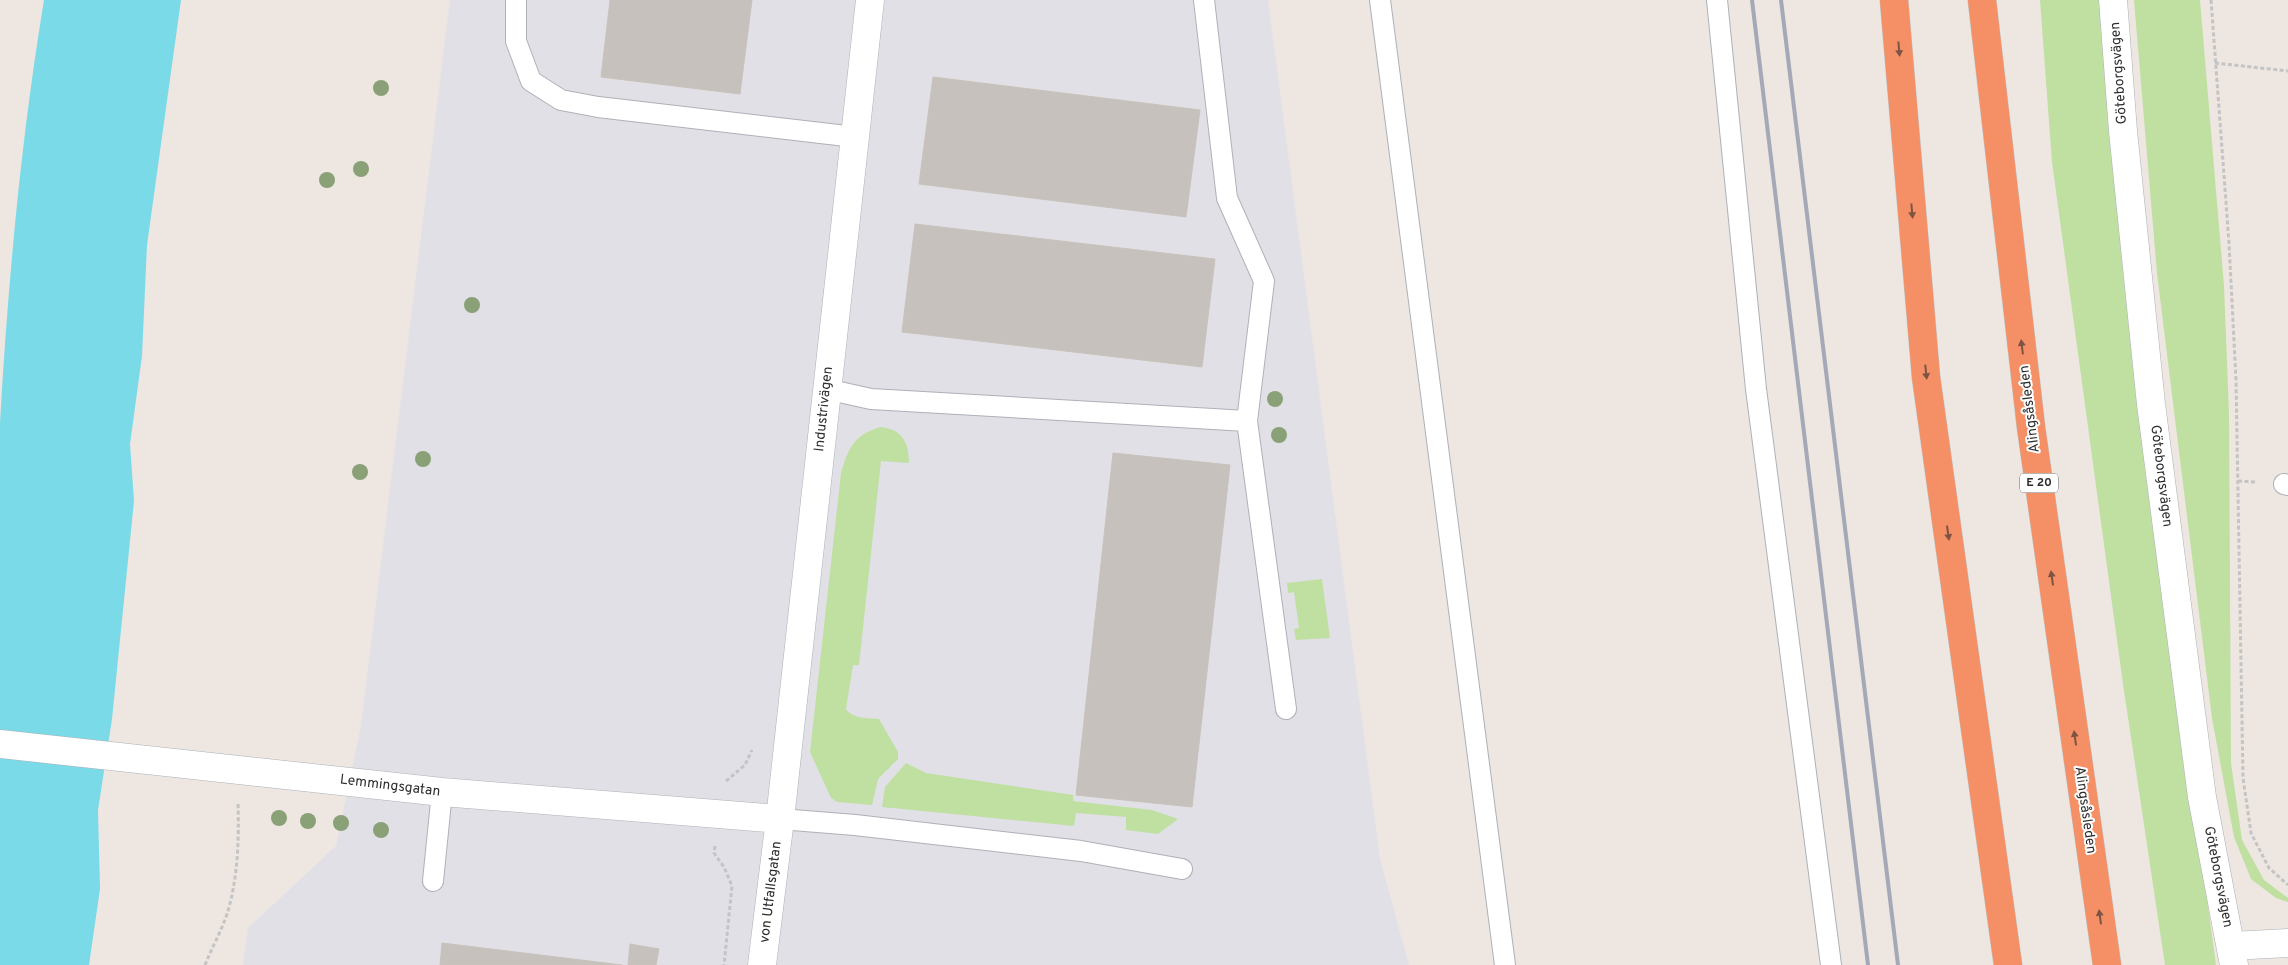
<svg xmlns="http://www.w3.org/2000/svg" width="2288" height="965" font-family="Overpass,sans-serif">
<rect width="100%" height="100%" fill="#ede6e1"/>
<polygon fill="#e1e0e7" points="450,0 1268,0 1380,859 1409,965 243,965 248,928 336,846 361,726"/>
<g fill="#bfe0a1">
<polygon points="2040,0 2101,0 2136,376 2216,965 2165,965 2123,684 2052,162"/>
<polygon points="2134,0 2200,0 2224,286 2229,413 2231,763 2242,840 2264,880 2288,898 2288,902 2276,898 2251,879 2234,837 2212,718 2157,273"/>
<path d="M 880,427 C 902,429 909,442 909,463 L 881,461 L 859,665 L 853,665 L 846,709 C 853,719 868,718 879,719 L 898,752 L 898,759 L 878,779 L 872,805 L 837,802 L 831,798 L 810,752 L 841,473 C 849,447 853,436 880,427 Z"/>
<polygon points="1322,579 1330,638 1296,640 1294,629 1299,628 1294,592 1288,593 1287,583"/>
<polygon points="906,763 926,773 1073,795 1073,801 1152,810 1178,819 1158,834 1126,830 1126,817 1076,813 1074,826 882,807 885,787"/>
</g>
<path fill="#7bdae8" d="M 44,0 L 181,0 L 147,245 L 142,356 L 130,444 L 134,501 L 112,719 L 98,810 L 100,889 L 89,965 L 0,965 L 0,423 C 8,282 21,139 44,0 Z"/>
<g fill="#c6c1bc" stroke="#c9c2ba">
<polygon points="610,0 752,0 740,94 601,77"/>
<polygon points="933,77 1200,110 1186,217 919,184"/>
<polygon points="915,224 1215,259 1202,367 902,332"/>
<polygon points="1113,453 1230,465 1192,807 1076,795"/>
<polygon points="442,943 622,965 440,965"/>
<polygon points="630,944 659,949 656,965 628,965"/>
</g>
<g fill="none" stroke-linecap="round" stroke-linejoin="round">
<defs>
<g id="service">
<polyline points="516,0 516,41 531,81 561,100 598,107 855,137"/>
<polyline points="1204,0 1227,198 1264,281 1247,421 1286,709"/>
<polyline points="1380,0 1505,965"/>
<polyline points="1717,0 1756,389 1831,965"/>
<polyline points="826,389 871,399 1247,421"/>
<polyline points="2284,484 2288,485"/>
<polyline points="780,819 855,825 1081,851 1182,869"/>
<polyline points="433,881 442,792"/>
</g>
<g id="minor">
<polyline points="0,744 442,792 780,819"/>
<polyline points="2231,946 2288,943"/>
</g>
<g id="tertiary">
<polyline points="2113,0 2123,131 2151,404 2202,797 2234,965"/>
<polyline points="762,965 780,819 870,0"/>
</g>
<g id="motorway">
<polyline points="1894,0 1926,377 2008,965"/>
<polyline points="1982,0 2031,427 2107,965"/>
</g>
</defs>
<use href="#service" stroke="#adb1b8" stroke-width="22"/>
<use href="#minor" stroke="#adb1b8" stroke-width="29"/>
<use href="#tertiary" stroke="#adb1b8" stroke-width="29"/>
<use href="#motorway" stroke="#c4c4c4" stroke-width="29"/>
<g stroke="#c4c4c4" stroke-width="3" stroke-dasharray="4 2.5" stroke-linecap="butt">
<polyline points="2211,0 2229,243 2236,380 2243,778 2251,833 2269,868 2288,885"/>
<polyline points="2215,63 2288,71"/>
<polyline points="2238,481 2255,482"/>
<polyline points="726,781 745,765 752,750"/>
<polyline points="715,846 714,853 724,867 732,886 724,965"/>
<path d="M 205,965 C 212,947 222,930 228,911 C 238,876 239,840 238,803"/>
</g>
<use href="#service" stroke="#fff" stroke-width="20"/>
<use href="#minor" stroke="#fff" stroke-width="28"/>
<use href="#tertiary" stroke="#fff" stroke-width="28"/>
<use href="#motorway" stroke="#f58f65" stroke-width="28"/>
<g stroke="#a3a9b6" stroke-width="4">
<polyline points="1752,0 1868,965"/>
<polyline points="1781,0 1898,965"/>
</g>
</g>
<g fill="#8aa077">
<circle cx="381" cy="88" r="8"/>
<circle cx="361" cy="169" r="8"/>
<circle cx="327" cy="180" r="8"/>
<circle cx="472" cy="305" r="8"/>
<circle cx="1275" cy="399" r="8"/>
<circle cx="1279" cy="435" r="8"/>
<circle cx="423" cy="459" r="8"/>
<circle cx="360" cy="472" r="8"/>
<circle cx="279" cy="818" r="8"/>
<circle cx="308" cy="821" r="8"/>
<circle cx="341" cy="823" r="8"/>
<circle cx="381" cy="830" r="8"/>
</g>
<defs><path id="oneway-solid" d="M-6-.8H1V-3.2L6.5 0L1 3.2V.8H-6Z" transform="scale(1.25)"/></defs>
<g fill="#7d5443">
<use href="#oneway-solid" transform="translate(1899 49) rotate(85)"/>
<use href="#oneway-solid" transform="translate(1912 211) rotate(85)"/>
<use href="#oneway-solid" transform="translate(2022 347) rotate(-97)"/>
<use href="#oneway-solid" transform="translate(1926 372) rotate(84)"/>
<use href="#oneway-solid" transform="translate(1948 533) rotate(82)"/>
<use href="#oneway-solid" transform="translate(2052 578) rotate(-98)"/>
<use href="#oneway-solid" transform="translate(2075 738) rotate(-98)"/>
<use href="#oneway-solid" transform="translate(2100 917) rotate(-98)"/>
</g>
<g text-anchor="middle" dominant-baseline="central" stroke-width="4" stroke-linejoin="round" paint-order="stroke">
<rect fill="#fff" stroke="#6c6c6c" stroke-width="1" x="2020" y="473.5" width="38" height="19" rx="4"/>
<g font-size="12" font-weight="bold" fill="#2d2d2d">
<text x="2039" y="483">E 20</text>
</g>
<g font-size="14" fill="#2d2d2d" stroke="#fff">
<text transform="translate(2119 73) rotate(-94)">Göteborgsvägen</text>
<text transform="translate(824 409) rotate(-84)">Industrivägen</text>
<text transform="translate(2030 409) rotate(-97)">Alingsåsleden</text>
<text transform="translate(2161 476) rotate(83)">Göteborgsvägen</text>
<text transform="translate(390 786) rotate(7)">Lemmingsgatan</text>
<text transform="translate(2085 810) rotate(82)">Alingsåsleden</text>
<text transform="translate(2218 877) rotate(79)">Göteborgsvägen</text>
<text transform="translate(771 892) rotate(-83)">von Utfallsgatan</text>
</g>
</g>
</svg>
